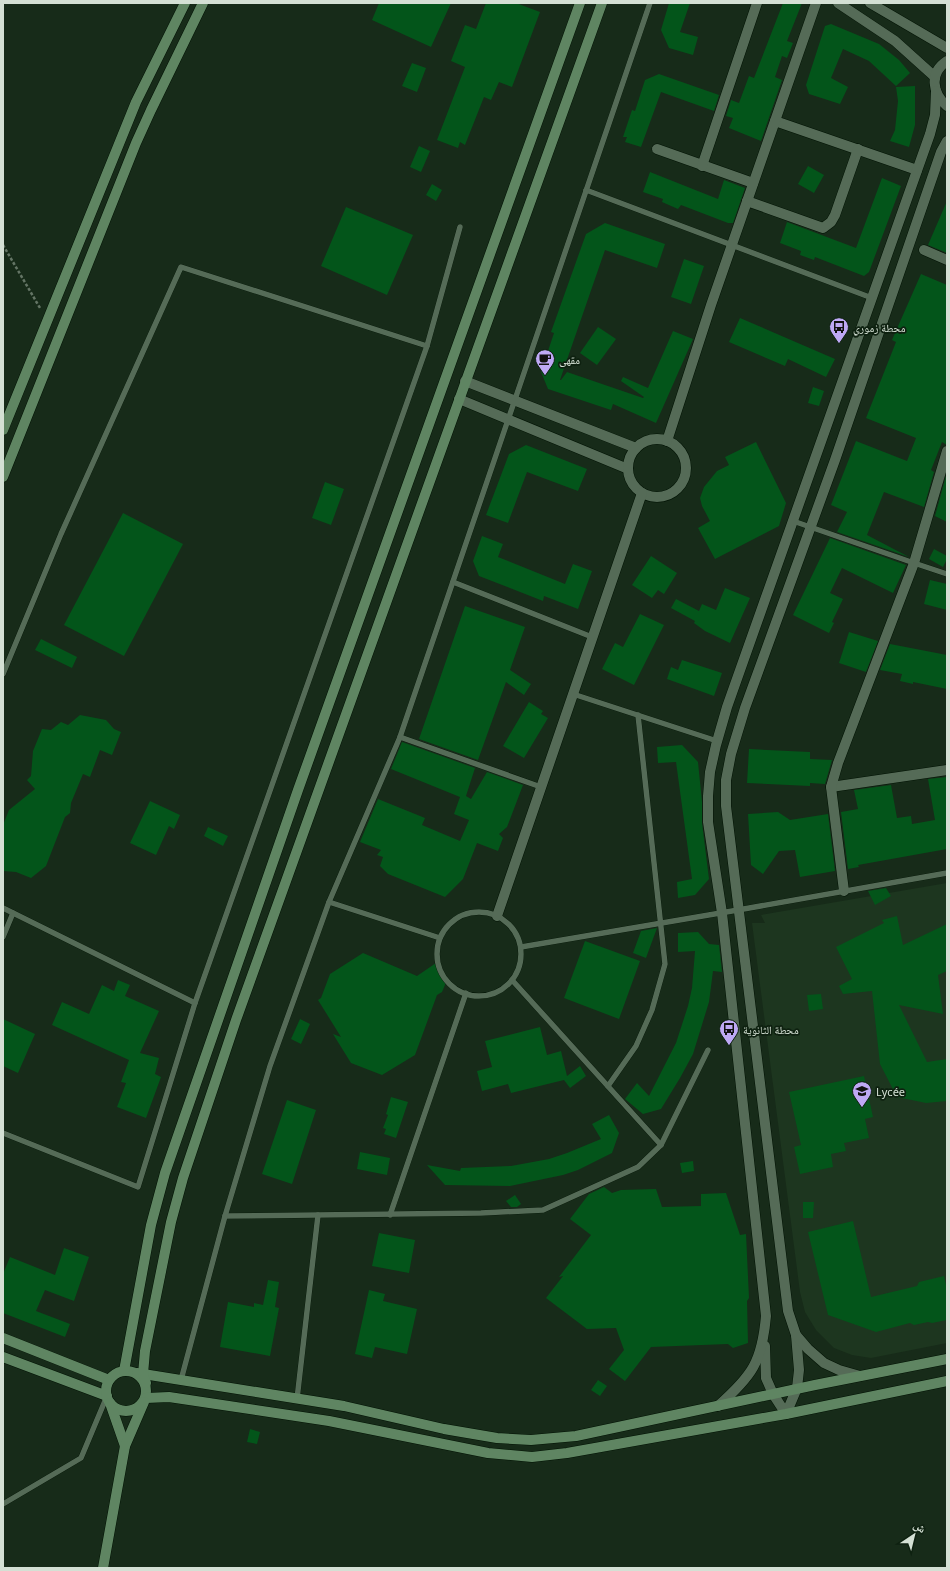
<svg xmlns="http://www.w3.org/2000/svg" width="950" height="1571" font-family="'Noto Sans','Noto Naskh Arabic',sans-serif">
<rect width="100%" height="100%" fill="#172b19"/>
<polygon fill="#1d361f" points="947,883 947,1343 871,1358 852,1355 834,1348 816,1330 805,1312 800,1292 752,923 765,923 761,915"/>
<g fill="#03551a">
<polygon points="379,3 451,3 431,47 372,20"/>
<polygon points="486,3 516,3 540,12 512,87 499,82 491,100 484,97 465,145 460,142 458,148 437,140 465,67 451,61 465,25 476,29"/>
<polygon points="669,3 690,3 680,32 698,37 693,55 669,48 661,30"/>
<polygon points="783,3 802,3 787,41 793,43 787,58 782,56 775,77 782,80 761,141 729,128 733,118 726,116 731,100 739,103 749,76 754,78"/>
<polygon points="831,24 879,44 899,60 910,73 896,86 869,61 843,49 831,78 848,87 840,104 809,94 806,85 825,26"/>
<polygon points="412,63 426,68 417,92 402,86"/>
<polygon points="659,74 719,95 714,111 661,92 641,147 625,142 627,137 623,137 632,110 635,111 645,80"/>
<polygon points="915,86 915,125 909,147 890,141 895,130 898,101 896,87"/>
<polygon points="419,146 430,151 421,172 410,167"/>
<polygon points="808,166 824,175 814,193 798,184"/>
<polygon points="650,172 718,199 724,180 745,188 733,223 728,223 681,205 678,209 662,202 663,199 643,192"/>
<polygon points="882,178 901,186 869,272 864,276 815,257 814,260 800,255 801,251 780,243 787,222 856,248"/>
<polygon points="432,184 442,190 436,201 426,195"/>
<polygon points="947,201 947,253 928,245"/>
<polygon points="346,207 413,235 387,295 321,266"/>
<polygon points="605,223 665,244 657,268 605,250 560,380 561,380 567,372 643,398 644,397 621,381 623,377 648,388 673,331 693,339 656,423 613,404 611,410 548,389 541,372 554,333 551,332 586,234"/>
<polygon points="684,259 704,266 691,304 671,297"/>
<polygon points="921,274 947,285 947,445 942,442 931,470 934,472 924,507 884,492 867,535 909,557 837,532 847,512 831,505 856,441 907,461 916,438 866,418 896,342 892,340"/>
<polygon points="740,318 835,359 826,377 788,359 785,366 729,342"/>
<polygon points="598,327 616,339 597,365 580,353"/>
<polygon points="813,387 824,391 819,406 808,403"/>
<polygon points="756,442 786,503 779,526 715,559 698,528 710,521 702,506 700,498 704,487 717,471 729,465 725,457"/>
<polygon points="526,445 587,469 578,491 527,472 508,523 486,515 509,454"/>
<polygon points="946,476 947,477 947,522 935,516"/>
<polygon points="325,482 344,489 331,525 312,518"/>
<polygon points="123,513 183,544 124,656 64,625"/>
<polygon points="482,536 503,544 498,557 565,584 573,564 592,571 578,609 544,596 543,601 479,576 473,561"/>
<polygon points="830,538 906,565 893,593 842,568 830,593 843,599 832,622 834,623 829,633 793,615"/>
<polygon points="934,549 947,556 947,559 943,567 929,559"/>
<polygon points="651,556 677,573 664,594 658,590 652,598 632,585"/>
<polygon points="930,580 947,584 947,610 924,604"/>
<polygon points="725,588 750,598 730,643 705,631 694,623 695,621 671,608 676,599 699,611 702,604 716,610"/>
<polygon points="465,606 525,627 510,670 531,684 524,695 506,682 478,760 419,739"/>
<polygon points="640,614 664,625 634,685 602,669 615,643 623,647"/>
<polygon points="849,632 878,641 866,672 839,663"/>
<polygon points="41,639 77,657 72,668 35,650"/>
<polygon points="890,644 947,655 947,689 913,682 913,684 900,681 902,674 880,670"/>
<polygon points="682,660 722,673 714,696 667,679 671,667 678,670"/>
<polygon points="529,702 543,711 541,714 548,718 524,758 503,746"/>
<polygon points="80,715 106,720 114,729 121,732 112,755 100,750 90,777 83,774 71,803 70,813 65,817 46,866 31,878 16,872 3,871 3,825 9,810 35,789 27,780 31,776 33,751 42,729 51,730 61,722 68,725"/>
<polygon points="402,742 475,768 466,796 471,799 487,772 523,785 507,827 499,834 503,838 498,851 477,843 463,879 445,897 388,874 380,866 383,857 377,855 381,850 360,842 378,799 425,818 422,825 460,841 469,820 454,814 460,797 391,769"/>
<polygon points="682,745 698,762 702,802 702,823 709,879 695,895 678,898 677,882 692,879 676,762 658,763 657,747"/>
<polygon points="749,749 810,752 810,759 832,760 825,784 810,783 810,786 747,783"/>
<polygon points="947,777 947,849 858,865 859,867 848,869 841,812 858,809 854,790 891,785 897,818 911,816 912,824 935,820 928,779"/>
<polygon points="150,801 180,815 174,829 169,826 156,855 130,843"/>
<polygon points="778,812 790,820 828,814 835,871 800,877 795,850 779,851 763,874 751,865 748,814"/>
<polygon points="208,827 228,836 223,846 204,836"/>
<polygon points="886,888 891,896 875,905 868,891"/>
<polygon points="897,916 903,945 947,924 947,971 938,975 943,1014 899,1005 927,1062 947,1059 947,1101 926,1103 897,1097 880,1064 872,991 843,994 839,986 852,979 836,947 884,923 882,920"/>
<polygon points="657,928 646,958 633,953 641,931"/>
<polygon points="698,932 709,944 719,945 722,972 713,971 709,1002 693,1054 680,1078 661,1109 643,1114 625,1099 637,1083 649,1096 676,1043 688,1006 692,988 695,951 678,952 678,933"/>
<polygon points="585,941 640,961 619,1019 564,998"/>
<polygon points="363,953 417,976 436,963 447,980 442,992 437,995 415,1055 382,1075 351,1063 333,1034 341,1037 318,1000 321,998 330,974"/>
<polygon points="118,980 130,985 125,996 159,1011 140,1053 159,1058 155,1074 161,1077 146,1118 117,1107 126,1083 121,1082 129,1060 52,1025 62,1002 89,1014 102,985 114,991"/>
<polygon points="821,994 823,1009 809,1011 807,995"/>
<polygon points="3,1019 35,1034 18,1073 3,1066"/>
<polygon points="300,1019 310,1024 301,1044 291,1039"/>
<polygon points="540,1027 547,1055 561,1051 567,1076 580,1066 586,1076 570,1088 564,1080 511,1093 508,1084 482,1091 477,1071 492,1067 485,1041"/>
<polygon points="864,1076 873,1117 865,1119 869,1138 844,1143 846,1151 831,1154 833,1167 800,1174 794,1147 801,1145 789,1092"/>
<polygon points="391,1097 408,1102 396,1138 384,1134 386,1129 383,1128 388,1115 386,1114"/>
<polygon points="287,1100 316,1110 292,1184 262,1174"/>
<polygon points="609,1115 619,1133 612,1153 578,1170 563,1175 510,1186 445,1185 427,1165 460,1171 461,1168 511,1166 549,1159 567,1153 601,1139 592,1124"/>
<polygon points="360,1152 390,1158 387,1175 357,1169"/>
<polygon points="693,1161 694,1171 682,1173 680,1163"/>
<polygon points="604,1187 612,1193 621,1190 656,1189 662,1207 701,1206 701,1194 726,1193 740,1235 746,1234 749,1298 747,1301 748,1343 733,1348 728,1344 651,1347 625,1381 609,1369 624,1350 616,1328 587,1329 546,1298 563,1276 559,1277 591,1235 570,1219 589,1194"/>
<polygon points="515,1195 521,1204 517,1207 511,1207 506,1201"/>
<polygon points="803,1202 814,1202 813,1218 803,1218"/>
<polygon points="853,1221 871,1297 917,1286 919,1282 944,1276 946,1285 947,1285 947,1320 932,1323 928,1322 914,1325 910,1323 876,1332 828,1315 808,1232"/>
<polygon points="379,1233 415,1240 409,1273 372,1266"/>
<polygon points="64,1248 89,1257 74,1301 45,1290 36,1311 70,1324 65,1337 3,1313 3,1274 10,1257 55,1275"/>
<polygon points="268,1280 279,1282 275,1307 279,1308 270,1356 220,1347 228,1302 254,1307 254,1303 263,1305"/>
<polygon points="369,1290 385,1294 383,1301 417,1309 407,1354 375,1347 372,1358 355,1354"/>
<polygon points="598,1380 607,1386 600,1396 591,1390"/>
<polygon points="250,1429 260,1432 257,1444 247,1442"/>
</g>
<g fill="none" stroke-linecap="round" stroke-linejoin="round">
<defs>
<g id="lane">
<polyline points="586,190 872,298"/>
<polyline points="793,521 914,563 947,574"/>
<polyline points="453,582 592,637"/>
<polyline points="3,674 61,534 181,267 427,346"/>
<polyline points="573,694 717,741"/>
<polyline points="400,737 541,787"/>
<polyline points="329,902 440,938"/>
<polyline points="3,908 195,1003 138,1187 3,1133"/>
<circle cx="479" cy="954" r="42"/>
<polyline points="3,937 13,913"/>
<polyline points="521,947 738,910 947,873"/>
<polyline points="512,980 661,1145"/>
<polyline points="195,1003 427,346 460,227"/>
<polyline points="608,1086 636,1046 652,1010 665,964 638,715"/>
<polyline points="390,1215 466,993"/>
<polyline points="225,1216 481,1213 543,1210 638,1167 661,1145 708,1050"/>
<polyline points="181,1380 225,1216 270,1066 329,902 400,737 650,3"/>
<polyline points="297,1399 318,1215"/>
<polyline points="3,1504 81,1458 107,1396"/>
</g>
<g id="street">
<polyline points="838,3 895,41 935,77"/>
<polyline points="870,3 947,48"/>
<path d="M 947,61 C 929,73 932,93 947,106"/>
<polyline points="775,121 917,170"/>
<polyline points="657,149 753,183"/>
<polyline points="702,166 757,3"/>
<polyline points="747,201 823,228 831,222 835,215 858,149"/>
<polyline points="924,250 947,260"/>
<polyline points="465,381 636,448"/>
<polyline points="459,399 628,469"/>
<circle cx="657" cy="468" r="29"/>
<polyline points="667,441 711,305 816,3"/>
<polyline points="831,787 947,770"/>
<polyline points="844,891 831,787 838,763 914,563 947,451"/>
<polyline points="497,916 642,493"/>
<polyline points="765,1346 766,1378 773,1394 786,1414 797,1388 799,1370 796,1335"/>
<polyline points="860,1376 839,1370 824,1363 808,1349 796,1335 788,1311 726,806 726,780 731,754 745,708 835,460 941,152 947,141"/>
<path d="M 718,1406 C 752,1376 762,1362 766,1316 L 722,913 L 708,822 L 708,796 L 710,772 L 716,745 L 727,707 L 930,134 L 935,115 L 936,91"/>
</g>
<g id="secondary">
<polyline points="3,430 136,102 185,3"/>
<polyline points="3,477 136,143 151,110 203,3"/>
<polyline points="3,1338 109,1380"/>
<polyline points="3,1357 107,1396"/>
<circle cx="126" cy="1391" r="20"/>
<polyline points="124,1371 151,1225 165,1173 298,790 580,3"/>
<polyline points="137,1373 344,1406 444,1429 497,1438 531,1440 576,1436 815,1385 947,1359"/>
<polyline points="146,1383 143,1374 145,1351 171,1222 183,1178 236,1020 602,3"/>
<polyline points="146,1398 169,1397 329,1421 488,1453 532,1457 567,1453 786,1414 947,1381"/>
<polyline points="110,1403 125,1446"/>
<polyline points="103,1568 125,1446 144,1402"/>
</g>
</defs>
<use href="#lane" stroke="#021304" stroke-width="6"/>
<use href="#street" stroke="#021304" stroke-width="11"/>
<use href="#secondary" stroke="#021304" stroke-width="11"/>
<polyline stroke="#647565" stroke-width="2.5" stroke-dasharray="3 2" stroke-linecap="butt" points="3,245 40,308"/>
<use href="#lane" stroke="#556b57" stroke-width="5.5"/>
<use href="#street" stroke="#556b57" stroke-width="10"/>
<use href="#secondary" stroke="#5f8562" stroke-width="10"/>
</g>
<defs>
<symbol id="bus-pin" viewBox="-11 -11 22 30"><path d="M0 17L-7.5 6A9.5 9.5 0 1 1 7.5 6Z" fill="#bea9f5" stroke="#0e2110"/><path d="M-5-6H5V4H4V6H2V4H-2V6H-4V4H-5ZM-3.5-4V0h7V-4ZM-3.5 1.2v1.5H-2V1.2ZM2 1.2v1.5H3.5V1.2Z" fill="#111"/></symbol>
<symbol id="cafe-pin" viewBox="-11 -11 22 30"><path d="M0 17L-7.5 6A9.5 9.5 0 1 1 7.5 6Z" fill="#bea9f5" stroke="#0e2110"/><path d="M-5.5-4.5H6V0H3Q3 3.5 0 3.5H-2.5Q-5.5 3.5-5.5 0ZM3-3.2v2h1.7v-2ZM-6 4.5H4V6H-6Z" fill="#111"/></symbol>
<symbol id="school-pin" viewBox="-11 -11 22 30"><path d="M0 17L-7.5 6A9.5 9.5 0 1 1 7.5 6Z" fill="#bea9f5" stroke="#0e2110"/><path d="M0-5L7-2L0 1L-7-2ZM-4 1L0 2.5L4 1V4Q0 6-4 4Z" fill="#111"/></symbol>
</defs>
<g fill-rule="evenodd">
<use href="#bus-pin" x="828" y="316" width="22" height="30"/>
<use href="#cafe-pin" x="534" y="348" width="22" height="30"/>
<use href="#bus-pin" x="718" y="1018" width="22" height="30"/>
<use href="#school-pin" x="851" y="1080" width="22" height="30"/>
</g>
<g text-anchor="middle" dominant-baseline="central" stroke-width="3.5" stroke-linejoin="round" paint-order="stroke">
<g font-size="11" fill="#d4e0d4" stroke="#0e2110" text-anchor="start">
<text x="853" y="327">محطة زموري</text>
<text x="559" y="359">مقهى</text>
<text x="743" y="1029">محطة الثانوية</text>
<text x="876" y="1091">Lycée</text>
</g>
</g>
<rect width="950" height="1571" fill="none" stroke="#d4e0d4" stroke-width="8"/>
<g transform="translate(914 1535) rotate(35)" stroke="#0e2110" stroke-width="3" paint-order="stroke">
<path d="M0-3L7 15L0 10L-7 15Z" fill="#d4e0d4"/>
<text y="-6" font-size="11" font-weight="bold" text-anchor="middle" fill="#d4e0d4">ش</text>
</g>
</svg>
